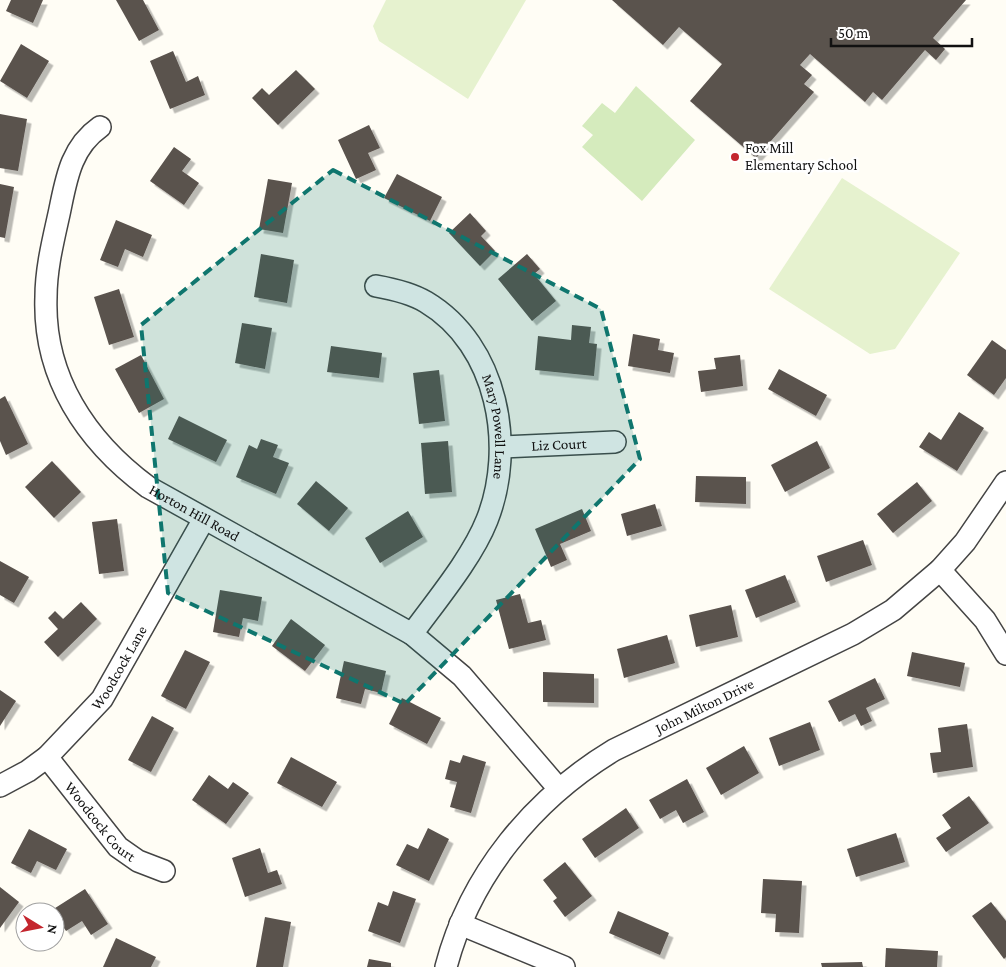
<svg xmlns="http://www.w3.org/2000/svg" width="1006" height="967" font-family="'Crimson Pro',serif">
<defs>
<filter id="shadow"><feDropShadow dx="4.5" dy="4.5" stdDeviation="0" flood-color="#0004"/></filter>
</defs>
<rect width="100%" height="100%" fill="#fffdf5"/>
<polygon fill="#d5ebbd" points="636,86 695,140 642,201 582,147 593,135 582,126 602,103 615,113"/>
<g fill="#e6f2cf">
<polygon points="386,0 526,0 468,99 379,41 373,26"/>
<polygon points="842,178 960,253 895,349 870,354 769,289"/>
</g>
<g fill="#5a524d" filter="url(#shadow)">
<polygon points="11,0 43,0 33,23 6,11"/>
<polygon points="116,0 143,0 159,30 139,41"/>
<polygon points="612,0 966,0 933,38 945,49 936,60 925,50 882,100 873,92 865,102 810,54 800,65 812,75 804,84 814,92 756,158 690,101 722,64 679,27 663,45"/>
<polygon points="21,44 49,61 27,98 0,81"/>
<polygon points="173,51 186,82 198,76 205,95 170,109 150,61"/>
<polygon points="296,70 315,89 278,125 252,98 262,88 269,95"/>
<polygon points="0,114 27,119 18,171 0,168"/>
<polygon points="369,125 380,148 368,153 376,170 356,179 338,140"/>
<polygon points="174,147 191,159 182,171 199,183 184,205 150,181"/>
<polygon points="397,174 442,197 430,221 384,198"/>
<polygon points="268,179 292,183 283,233 259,229"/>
<polygon points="0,184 14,187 5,238 0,237"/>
<polygon points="470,213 486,231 481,236 495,251 480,266 449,233"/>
<polygon points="116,220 152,235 143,257 125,249 118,267 100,260"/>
<polygon points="261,254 294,260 287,303 254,297"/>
<polygon points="527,254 540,269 534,274 556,301 532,321 498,279"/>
<polygon points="119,289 134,337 109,345 94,297"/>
<polygon points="242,323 272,328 265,369 235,363"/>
<polygon points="572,325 591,327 589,343 597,344 594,376 535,370 538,336 571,340"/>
<polygon points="633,334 660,339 658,350 674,353 670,373 628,366"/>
<polygon points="992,340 1006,350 1006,378 994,395 967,375"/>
<polygon points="331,346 382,353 379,378 327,372"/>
<polygon points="141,355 164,399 139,413 115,369"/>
<polygon points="740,355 743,386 701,392 698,371 716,369 714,358"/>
<polygon points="779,369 827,395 816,416 768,389"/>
<polygon points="439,370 445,421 419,424 413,373"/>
<polygon points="5,396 28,444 6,455 0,441 0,399"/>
<polygon points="959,412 984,428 957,471 919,447 929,432 941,440"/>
<polygon points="179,416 227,440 216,462 168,439"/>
<polygon points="261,439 278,445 273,457 289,463 276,494 236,477 249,445 257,449"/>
<polygon points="448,441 452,492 425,494 421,443"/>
<polygon points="817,441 830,468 785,492 771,465"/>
<polygon points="52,461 81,492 54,518 25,487"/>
<polygon points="696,476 746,477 746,504 695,502"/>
<polygon points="316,481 348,508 329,531 297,504"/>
<polygon points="917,482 932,501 893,533 877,514"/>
<polygon points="655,504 662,526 627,536 621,514"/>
<polygon points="582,509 591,531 560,544 567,560 551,567 535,529"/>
<polygon points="408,511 423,537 380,563 365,538"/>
<polygon points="117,519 124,571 99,574 92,522"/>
<polygon points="863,540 872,565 826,582 817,556"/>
<polygon points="0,561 29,577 14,603 0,595"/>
<polygon points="785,575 796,602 756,618 745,590"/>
<polygon points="220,590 262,597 258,621 243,618 239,637 213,632"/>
<polygon points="520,594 528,623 541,620 546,640 509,649 496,600"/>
<polygon points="81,602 97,619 58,657 44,642 58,629 48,618 55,611 63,619"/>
<polygon points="731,605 738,637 696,647 689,615"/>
<polygon points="291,619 325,645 305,671 272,646"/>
<polygon points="667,635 675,663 624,678 617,649"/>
<polygon points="185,650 210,662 186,709 161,696"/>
<polygon points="912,652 965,663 960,687 907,676"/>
<polygon points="344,661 386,671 381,693 365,689 361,704 336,698"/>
<polygon points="543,672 594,674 594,703 543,702"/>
<polygon points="875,678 885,699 866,708 872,721 861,726 855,714 839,722 828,701"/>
<polygon points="0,690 16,701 0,726"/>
<polygon points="402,698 441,718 427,744 389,724"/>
<polygon points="152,716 174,728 151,772 128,760"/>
<polygon points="810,722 820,750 779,766 769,738"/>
<polygon points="967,724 973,767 933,773 930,753 941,752 938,728"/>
<polygon points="744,746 759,773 721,795 706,768"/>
<polygon points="463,755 486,762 471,813 450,807 457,782 445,779 450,760 460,763"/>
<polygon points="291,757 337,782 322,807 277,783"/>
<polygon points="209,775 228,789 233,782 249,793 226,824 192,800"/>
<polygon points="687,779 704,812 683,823 676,810 660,819 649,800"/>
<polygon points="969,796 989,823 946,852 936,838 951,828 942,815"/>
<polygon points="626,808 639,828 595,858 582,839"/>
<polygon points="428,828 449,839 429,881 396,865 407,844 418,849"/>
<polygon points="29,829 67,849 56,870 37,861 31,873 11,863"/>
<polygon points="896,833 905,862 856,877 847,849"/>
<polygon points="260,848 268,873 277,870 282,884 245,897 232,858"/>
<polygon points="565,862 592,896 565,917 553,901 557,898 543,880"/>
<polygon points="763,879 802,881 799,933 775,932 776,914 761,913"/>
<polygon points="0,887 19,902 0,928"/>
<polygon points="85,889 108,924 91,935 82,921 66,931 52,910"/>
<polygon points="393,891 416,899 400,943 368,931 378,902 388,906"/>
<polygon points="991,902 1006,921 1006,957 1004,959 972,916"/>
<polygon points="618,911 669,933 660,955 609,933"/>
<polygon points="265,917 291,922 283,967 256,967"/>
<polygon points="116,938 156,957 151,967 103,967"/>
<polygon points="886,948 938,951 937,967 885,967"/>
<polygon points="369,959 391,963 391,967 367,967"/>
<polygon points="862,962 863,967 822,967 821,963"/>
</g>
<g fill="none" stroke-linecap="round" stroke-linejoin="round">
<defs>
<g id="minor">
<path id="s1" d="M 100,127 C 70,148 66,181 59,214 C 53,241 46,269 46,297 C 43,377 86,441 148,487 L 412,634 L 462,676 L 559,789"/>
<path id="s2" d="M 376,286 C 393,289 411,293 426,302 C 498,345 516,447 487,520 C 472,558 436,601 412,634"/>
<path id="s3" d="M 501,447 L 615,442"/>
<polyline points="940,570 985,620 1006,654"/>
<path id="s4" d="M 47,757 L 118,847 L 138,861 L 164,871"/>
<path id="s5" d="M 0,786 L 28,771 L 47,757 L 102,699 L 204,519"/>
<polyline points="460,924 564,967"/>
<path id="s6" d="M 446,967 C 470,875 533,799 614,750 L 853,634 L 893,610 L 940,570 L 965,542 L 1006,482"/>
</g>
</defs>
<use href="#minor" stroke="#444" stroke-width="24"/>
<use href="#minor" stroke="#fff" stroke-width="21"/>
</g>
<path fill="#0f766e" fill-opacity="0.2" stroke="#0f766e" stroke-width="4" stroke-dasharray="10 6" stroke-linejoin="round" d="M 333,170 L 601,309 L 640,459 L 405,704 L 168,593 L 141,325 Z"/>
<circle fill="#c4262e" stroke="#fff" stroke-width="2" cx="735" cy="157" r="5"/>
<g text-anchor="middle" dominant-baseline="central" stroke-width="5" stroke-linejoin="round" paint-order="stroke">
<g font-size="15" fill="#111" stroke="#fff" text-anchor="start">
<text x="745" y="148">Fox Mill<tspan x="745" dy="17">Elementary School</tspan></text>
</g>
<g font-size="15" fill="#111" stroke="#fff">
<text stroke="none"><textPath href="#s2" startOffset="202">Mary Powell Lane</textPath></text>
<text stroke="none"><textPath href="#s3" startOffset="58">Liz Court</textPath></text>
<text stroke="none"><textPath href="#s1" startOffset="461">Horton Hill Road</textPath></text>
<text stroke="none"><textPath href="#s5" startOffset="171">Woodcock Lane</textPath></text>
<text stroke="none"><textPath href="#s6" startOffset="382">John Milton Drive</textPath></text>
<text stroke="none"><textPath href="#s4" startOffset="84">Woodcock Court</textPath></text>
</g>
</g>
<g transform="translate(40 927) rotate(100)"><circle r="24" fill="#ffffff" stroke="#a0a0a0"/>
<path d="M0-4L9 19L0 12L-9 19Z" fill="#c4262e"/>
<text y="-8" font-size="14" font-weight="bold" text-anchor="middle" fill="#111111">N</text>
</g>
<path d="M831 38v8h141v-8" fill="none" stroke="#111111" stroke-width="2.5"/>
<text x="838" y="38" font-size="15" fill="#111111" stroke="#ffffff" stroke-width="4" paint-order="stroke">50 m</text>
</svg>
